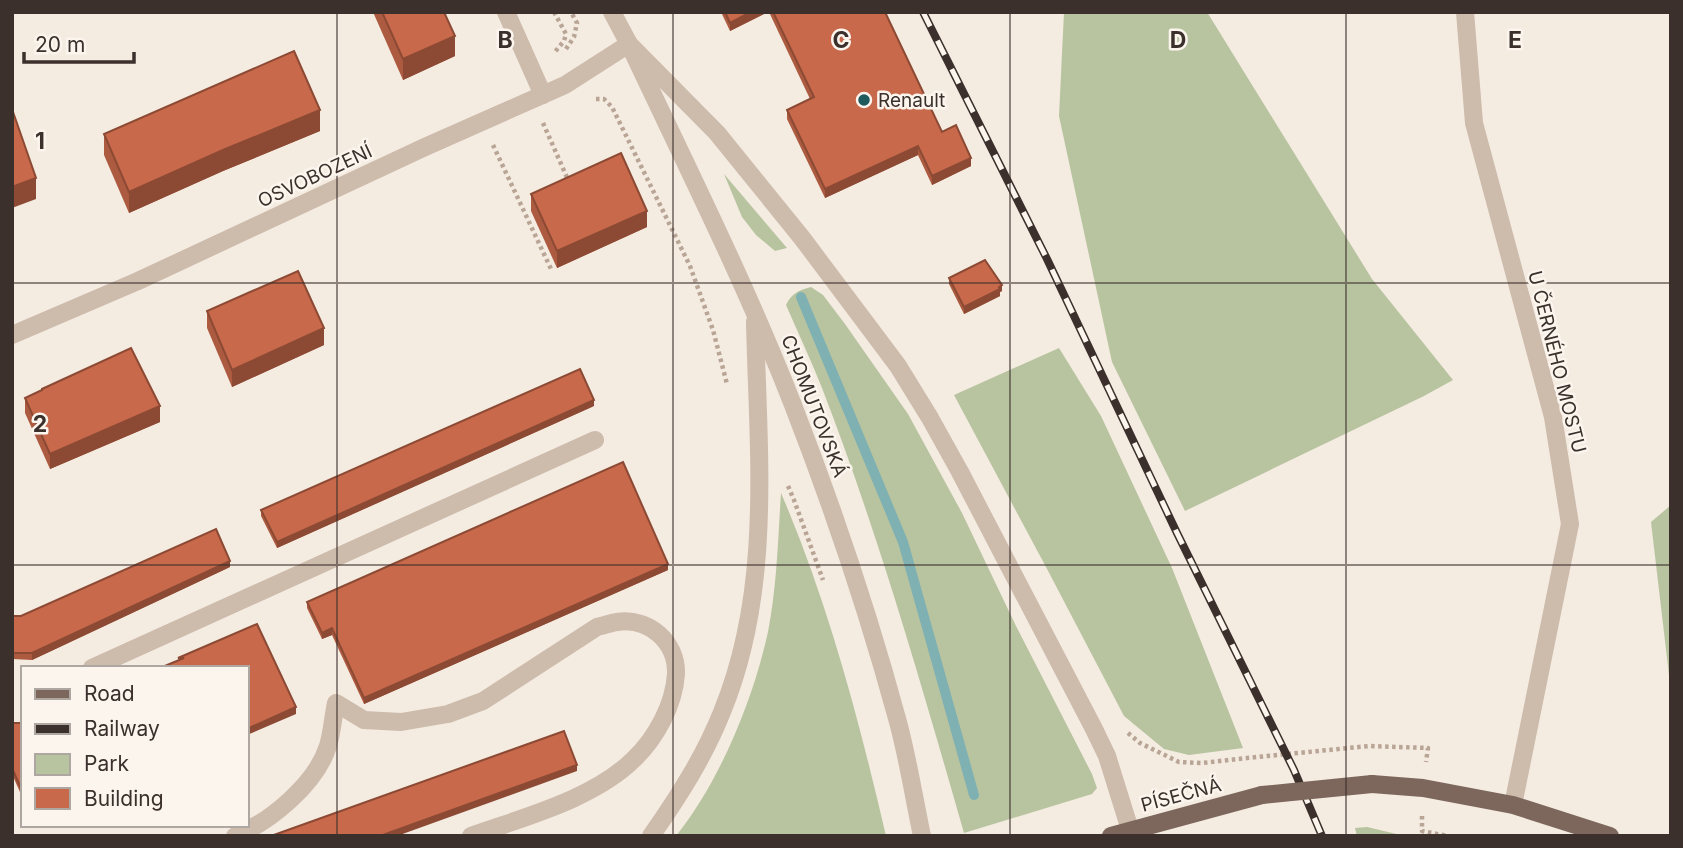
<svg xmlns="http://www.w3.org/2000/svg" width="1683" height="848" font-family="Inter,sans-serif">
<rect width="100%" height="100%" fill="#f4ebe1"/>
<g fill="#b8c4a0">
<polygon points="1064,12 1207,12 1372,279 1453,380 1424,396 1185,511 1112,362 1059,116"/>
<polygon points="724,174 787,248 775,251 756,235 742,217"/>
<path d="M 811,287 L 823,295 L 845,324 L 908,414 L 962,513 L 1016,626 L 1092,774 L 1097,788 L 1092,794 L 964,833 C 921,683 878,533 822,388 C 811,360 798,333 786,305 C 791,294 799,290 811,287 Z"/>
<polygon points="1059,348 1101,416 1172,568 1243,748 1189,755 1164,749 1124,716 1046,567 954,395"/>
<path d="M 781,493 C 828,602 859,720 886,836 L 676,836 C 720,781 753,700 768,632 C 777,586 778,539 781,493 Z"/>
<polygon points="1671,505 1671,692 1651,522"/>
<polygon points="1367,827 1405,836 1357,836 1355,828"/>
</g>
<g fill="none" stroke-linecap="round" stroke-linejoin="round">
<polyline stroke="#7fb0b2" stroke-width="10" points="801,297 903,542 974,795"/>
<g stroke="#b9a596" stroke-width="4.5" stroke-dasharray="3.5 3.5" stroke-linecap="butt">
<polyline points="554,12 566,34 564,41 554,53"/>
<polyline points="566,49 574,37 577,23 571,12"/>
<polyline points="596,99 604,99 612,107 690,266 713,330 727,384"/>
<polyline points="543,123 569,182"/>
<polyline points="493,145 551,269"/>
<polyline points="788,486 794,500 823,580"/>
<polyline points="1128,733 1140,743 1179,762 1202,763 1247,758 1369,746 1428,748 1426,762"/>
<polyline points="1422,816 1422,831 1448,836"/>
</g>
<g stroke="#cdbbac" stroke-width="18">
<polyline points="506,12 543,95"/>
<path d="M 612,12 L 629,44 C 685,163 745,282 793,405 C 833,508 869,615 898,722 C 908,759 914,798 922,836"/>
<polyline points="1465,12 1474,123 1553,417 1570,524 1513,805"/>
<polyline points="629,44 717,133 802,238 898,366 930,418 960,472 1094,729 1107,756 1132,836"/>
<polyline points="12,335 138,281 425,147 565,85 629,44"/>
<polyline points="92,668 595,440"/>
<path d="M 235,836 C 270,822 316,784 328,746 C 332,733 333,717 336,703 L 364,720 L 401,722 L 448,714 L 483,701 L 597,627 C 603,626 610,623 617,622 C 649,617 677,642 676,674 C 674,705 656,738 634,759 C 594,799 524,817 471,836"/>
<path d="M 651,836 C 679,796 704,757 722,712 C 773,588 758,453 755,322"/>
</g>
<g stroke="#7d675c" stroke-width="18">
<polyline points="1372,784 1423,788 1513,805 1610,836"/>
<polyline points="1111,836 1262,795"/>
</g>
<defs>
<polyline id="rail" points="923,12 1047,259 1177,533 1294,770 1322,836"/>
</defs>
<use href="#rail" stroke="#3b302b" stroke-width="8"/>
<use href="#rail" stroke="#fbf5ee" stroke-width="5" stroke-dasharray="16" stroke-linecap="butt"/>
<polyline stroke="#7d675c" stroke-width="18" points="1262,795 1372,784"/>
</g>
<g fill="#ac5a40">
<polygon points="373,12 444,12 455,56 403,80"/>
<polygon points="721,12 768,12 730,31"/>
<polygon points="769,12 885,12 942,132 971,166 932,185 918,155 825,198 787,119 787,110 810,99"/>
<polygon points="320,131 223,171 129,213 104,155 104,134"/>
<polygon points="531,194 647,227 557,268 531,211"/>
<polygon points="949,278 1002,291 1000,292 1000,296 964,314 949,284"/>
<polygon points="207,311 324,345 232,387 207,328"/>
<polygon points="25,398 160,422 50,469 25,413"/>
<polygon points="594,406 277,548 261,516 261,510"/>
<polygon points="230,567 32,660 12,659 12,616 21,616"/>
<polygon points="668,570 364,704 332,635 322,639 307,608 307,602"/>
<polygon points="12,723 23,723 23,799 12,774"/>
</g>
<g fill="#8c4a34">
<polygon points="751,12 768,12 730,31 730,23"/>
<polygon points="455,36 455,56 403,80 403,59"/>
<polygon points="320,110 320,131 223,171 129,213 129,192 223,150"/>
<polygon points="918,146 918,155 825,198 825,189"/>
<polygon points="971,158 971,166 932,185 932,176"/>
<polygon points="36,178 36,199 12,208 12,187"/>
<polygon points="647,211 647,227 557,268 557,251"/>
<polygon points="1002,285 1002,291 1000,292 1000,296 964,314 964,307"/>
<polygon points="324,328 324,345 232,387 232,370"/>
<polygon points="594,400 594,406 277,548 277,542"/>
<polygon points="160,406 160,422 50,469 50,454"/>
<polygon points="230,561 230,567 32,660 32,653"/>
<polygon points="668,564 668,570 364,704 364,698"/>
<polygon points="332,628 332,635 322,639 322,633"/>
<polygon points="296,707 296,714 247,735 247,729"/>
<polygon points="577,765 577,771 397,836 380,836"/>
</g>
<g fill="#c8694b" stroke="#8c4a34" stroke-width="2">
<polygon points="382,12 444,12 455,36 403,59"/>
<polygon points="725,12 751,12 730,23"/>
<polygon points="773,12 885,12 942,132 956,125 971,158 932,176 918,146 825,189 787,110 814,97"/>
<polygon points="294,51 320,110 223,150 129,192 104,134"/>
<polygon points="12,109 36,178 12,187"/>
<polygon points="621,153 647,211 557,251 531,194"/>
<polygon points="985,260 1002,285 999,287 1000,289 964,307 949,278"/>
<polygon points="298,271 324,328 232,370 207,311"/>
<polygon points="131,348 160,406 50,454 25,398 42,390 42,389"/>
<polygon points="580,369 594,400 277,542 261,510"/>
<polygon points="623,462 668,564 364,698 332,628 322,633 307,602"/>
<polygon points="216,529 230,561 32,653 12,653 12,616 21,616"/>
<polygon points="257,624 296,707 247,729 247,668 160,668 184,658 178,658"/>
<polygon points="12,723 23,723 23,793 12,768"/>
<polygon points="564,731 577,765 380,836 271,836"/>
</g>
<path fill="none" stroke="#3b302b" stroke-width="2" stroke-opacity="0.55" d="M 337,12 L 337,836M 673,12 L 673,836M 1010,12 L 1010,836M 1346,12 L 1346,836M 12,283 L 1671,283M 12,565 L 1671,565"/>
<circle fill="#1f5a5e" stroke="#fbf5ee" stroke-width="2.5" cx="864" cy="100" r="7"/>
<g text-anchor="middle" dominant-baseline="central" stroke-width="5" stroke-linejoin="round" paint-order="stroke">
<g font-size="19" fill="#3b302b" stroke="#fbf5ee" text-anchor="start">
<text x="878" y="100">Renault</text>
</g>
<g font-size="19" fill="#3b302b" stroke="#fbf5ee">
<text transform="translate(315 176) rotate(-25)">OSVOBOZENÍ</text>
<text transform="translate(1557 362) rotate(76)">U ČERNÉHO MOSTU</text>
<text transform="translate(814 406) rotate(69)">CHOMUTOVSKÁ</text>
<text transform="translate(1181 795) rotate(-15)">PÍSEČNÁ</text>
</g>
</g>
<g font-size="23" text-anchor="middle" font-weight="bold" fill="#3b302b" stroke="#fbf5ee" stroke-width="5" stroke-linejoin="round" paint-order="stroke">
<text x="505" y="48">B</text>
<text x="841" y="48">C</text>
<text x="1178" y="48">D</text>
<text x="1515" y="48">E</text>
<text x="40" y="149">1</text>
<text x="40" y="432">2</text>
</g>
<rect width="1683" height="848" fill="none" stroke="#3b302b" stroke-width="28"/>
<rect x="21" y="666" width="228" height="161" fill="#fbf5ee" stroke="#aea6a0" stroke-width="2"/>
<rect x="35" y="689" width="35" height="10" fill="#7d675c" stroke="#aea6a0" stroke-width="2"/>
<text x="84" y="701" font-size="21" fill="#3b302b">Road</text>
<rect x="35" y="724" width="35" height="10" fill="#3b302b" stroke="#aea6a0" stroke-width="2"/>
<text x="84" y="736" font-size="21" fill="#3b302b">Railway</text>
<rect x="35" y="754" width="35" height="21" fill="#b8c4a0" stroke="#aea6a0" stroke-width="2"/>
<text x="84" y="771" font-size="21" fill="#3b302b">Park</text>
<rect x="35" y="788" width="35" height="21" fill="#c8694b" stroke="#aea6a0" stroke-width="2"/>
<text x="84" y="806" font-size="21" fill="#3b302b">Building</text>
<path d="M24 52v10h110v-10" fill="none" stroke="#3b302b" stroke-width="3.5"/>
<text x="35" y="52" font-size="21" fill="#3b302b" stroke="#fbf5ee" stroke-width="5" paint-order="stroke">20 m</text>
</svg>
